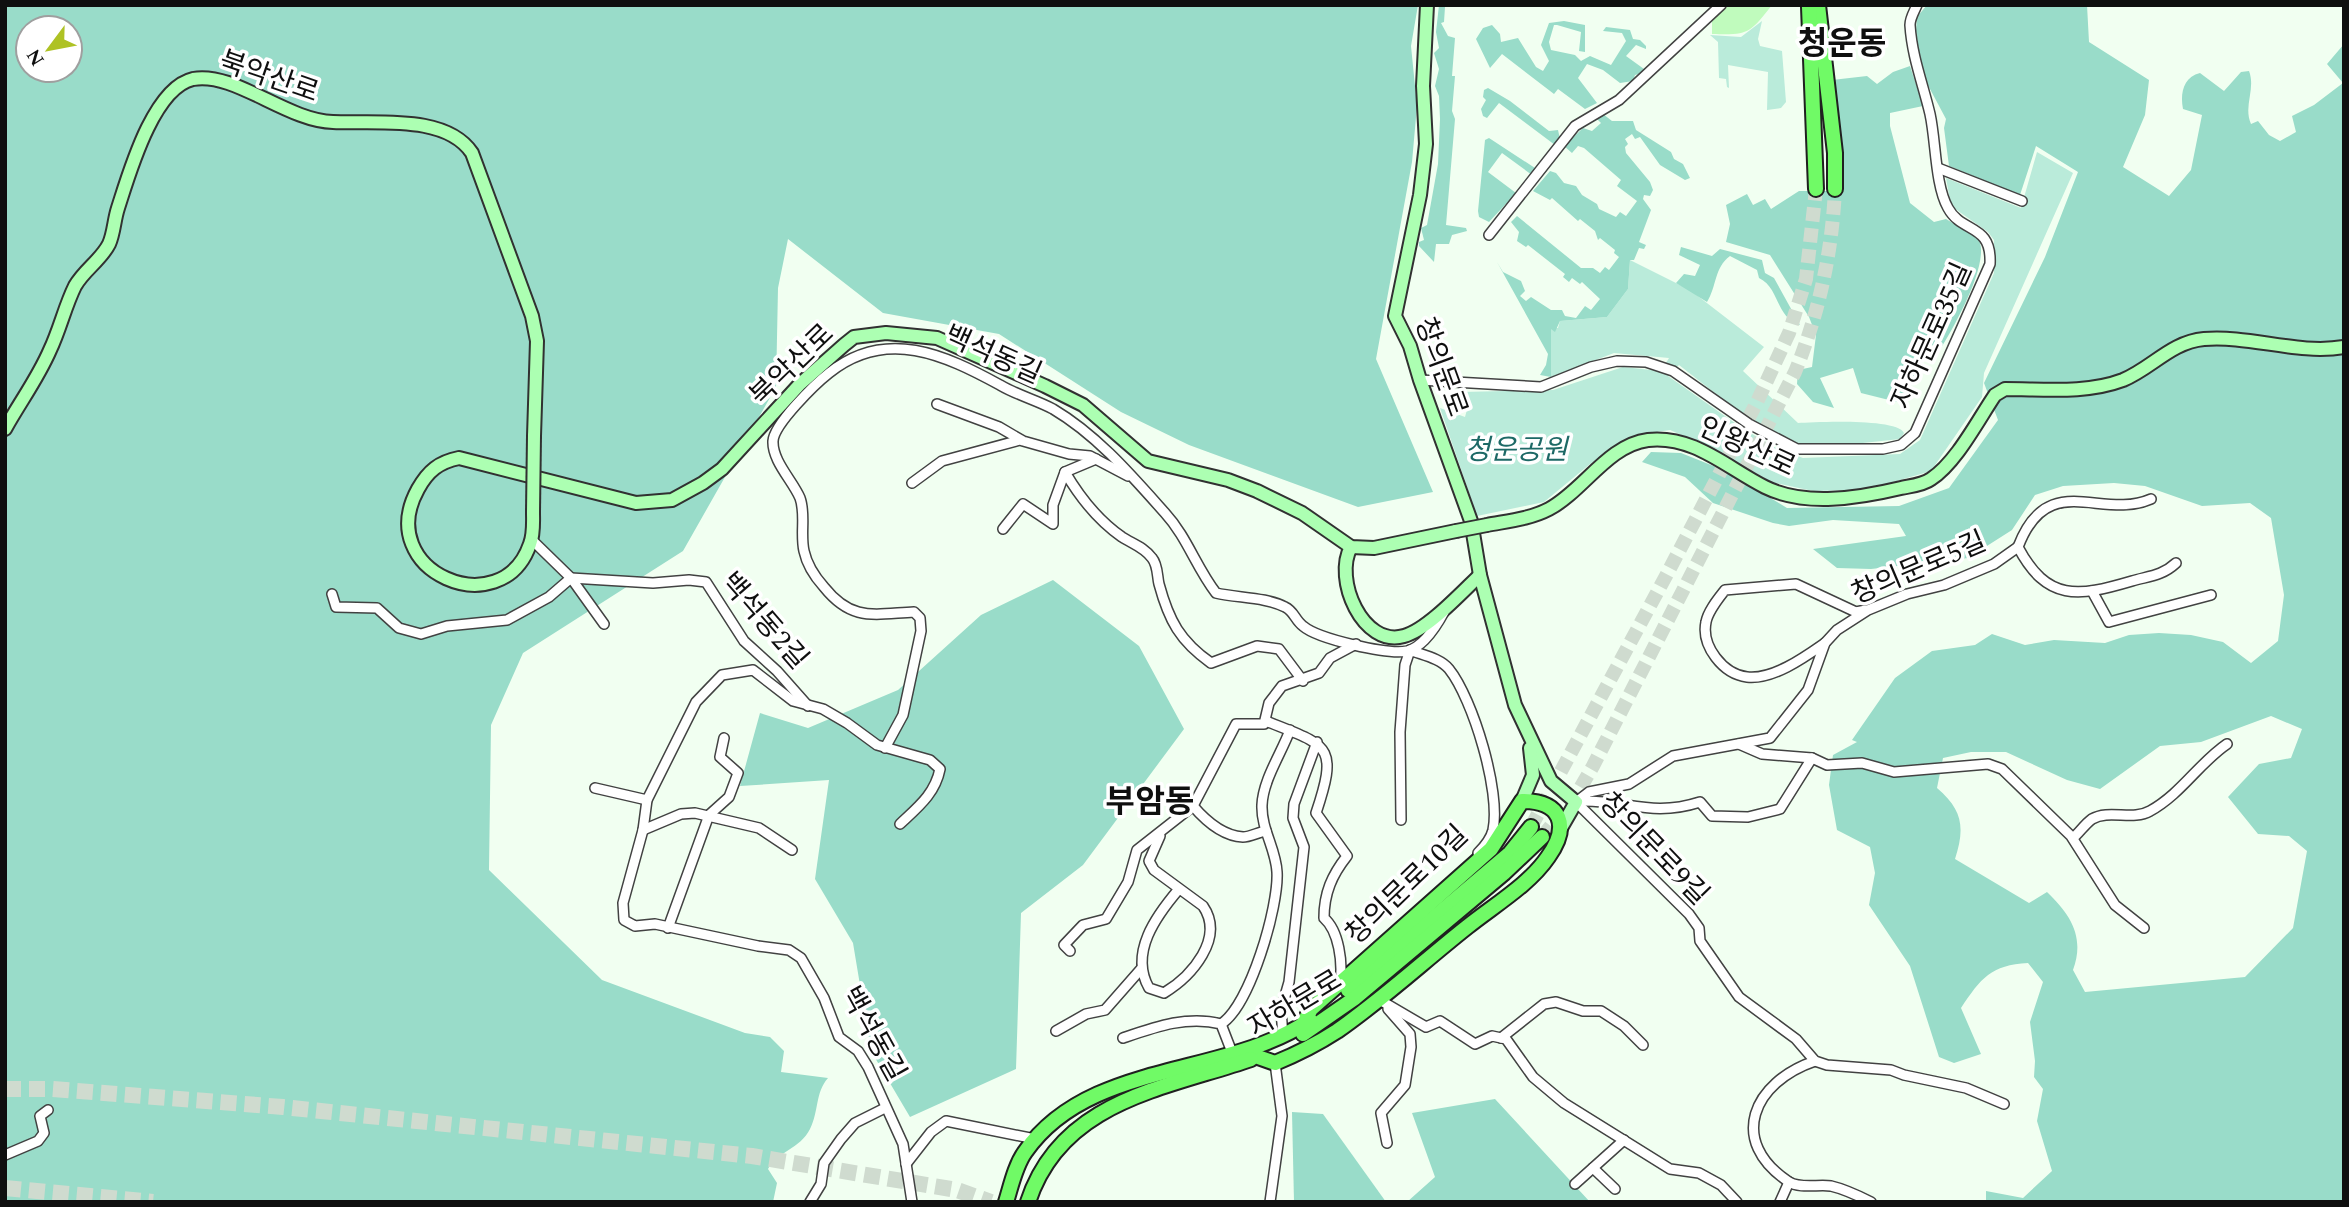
<svg xmlns="http://www.w3.org/2000/svg" width="2349" height="1207" font-family="Spectral,'Noto Sans KR',serif">
<rect width="100%" height="100%" fill="#f1fff1"/>
<g fill="#baebda">
<polygon points="1762,21 1758,39 1760,46 1782,51 1786,102 1781,108 1767,110 1768,72 1728,65 1729,88 1727,87 1726,79 1719,78 1718,42 1710,35 1741,37"/>
<path d="M 2037,152 L 2073,173 L 1984,373 L 1982,397 L 1931,471 L 1866,490 L 1813,491 L 1771,482 L 1720,452 L 1670,430 L 1643,434 L 1616,448 L 1590,464 L 1544,502 L 1477,516 L 1440,408 L 1465,417 L 1468,406 L 1459,403 L 1461,392 L 1553,390 L 1623,367 L 1661,371 L 1669,358 L 1614,353 L 1551,377 L 1550,328 L 1558,328 L 1560,321 L 1607,317 L 1628,289 L 1630,260 L 1690,290 L 1764,347 L 1743,371 L 1798,423 C 1816,422 1897,418 1904,433 L 1900,439 C 1868,442 1834,448 1802,444 C 1771,440 1705,385 1679,365 L 1668,376 L 1742,428 L 1776,448 L 1803,458 L 1900,454 L 1920,440 L 1994,273 L 1994,240 L 1988,232 L 1951,206 L 1946,178 L 2021,208 Z"/>
</g>
<g fill="#99dcc9" fill-rule="evenodd">
<path d="M 5,5 L 1418,5 L 1411,46 L 1417,106 L 1412,162 L 1376,359 L 1433,492 L 1358,507 L 1189,445 L 1121,412 L 999,334 L 883,313 L 788,239 L 778,288 L 776,387 L 683,551 L 523,653 L 491,725 L 489,870 L 602,980 L 745,1033 L 770,1037 L 784,1051 L 781,1072 L 828,1078 C 815,1093 819,1111 810,1129 C 800,1149 778,1151 768,1169 L 777,1183 L 773,1202 L 5,1202 ZM 28,28 L 70,28 L 70,70 L 28,70 Z"/>
<polygon points="1439,5 1445,7 1444,22 1441,23 1448,36 1455,38 1452,76 1455,76 1452,111 1455,119 1446,225 1466,228 1467,231 1452,235 1449,244 1436,244 1434,262 1419,246 1419,242 1424,240 1421,228 1427,225 1438,164 1440,119 1439,96 1435,86 1439,69 1434,53 1439,48 1436,32"/>
<path d="M 1927,5 L 2087,5 L 2089,42 L 2149,80 L 2145,115 L 2123,167 L 2169,196 L 2191,170 L 2202,115 L 2183,109 C 2180,94 2183,77 2200,73 L 2224,91 L 2241,72 L 2249,71 C 2256,89 2243,106 2251,124 L 2258,121 L 2269,135 L 2280,141 L 2296,132 L 2292,116 L 2314,105 L 2343,83 L 2327,64 L 2344,44 L 2344,1202 L 1986,1202 L 1986,1191 L 2023,1198 L 2052,1171 L 2037,1121 L 2043,1089 L 2034,1077 L 2035,1061 L 2030,1022 L 2043,982 L 2028,963 C 1991,965 1981,978 1961,1008 L 1981,1054 L 1954,1063 L 1939,1057 L 1910,966 L 1869,905 L 1875,873 L 1870,847 L 1837,830 L 1829,785 L 1833,755 L 1857,742 L 1852,740 L 1895,678 L 1932,651 L 1975,645 L 1992,634 L 2025,645 L 2054,640 L 2105,643 L 2129,635 L 2159,633 L 2191,635 L 2223,642 L 2251,663 L 2278,641 L 2284,595 L 2271,518 L 2250,503 L 2202,506 L 2145,486 L 2114,483 L 2063,486 L 2035,495 L 2012,530 L 1968,558 L 1871,569 L 1837,568 L 1813,549 L 1906,536 L 1899,524 L 1833,520 L 1789,526 L 1773,523 L 1713,503 L 1685,477 L 1642,462 L 1651,452 L 1681,453 L 1726,471 L 1787,508 L 1899,506 L 1949,488 L 1998,420 L 1984,383 L 2045,257 L 2078,172 L 2036,146 L 2020,195 L 1949,166 L 1944,128 L 1946,119 L 1922,74 L 1916,31 L 1917,17 ZM 2271,716 L 2302,729 L 2291,758 L 2259,764 L 2228,797 L 2258,834 L 2289,836 L 2307,851 L 2293,928 L 2245,977 L 2085,992 L 2073,970 C 2085,937 2071,915 2047,892 L 2029,903 L 1955,859 C 1965,828 1963,810 1937,788 L 1943,758 L 1971,752 L 2006,752 L 2067,780 L 2100,789 L 2160,746 L 2201,742 Z"/>
<polygon points="1564,21 1585,25 1585,52 1579,51 1581,32 1557,25 1554,25 1549,42 1551,50 1575,55 1581,61 1590,56 1611,65 1626,41 1622,33 1603,31 1606,27 1630,30 1633,39 1640,40 1646,46 1646,49 1636,45 1626,56 1644,69 1643,73 1635,75 1633,81 1620,83 1603,70 1587,64 1578,78 1597,103 1585,109 1558,89 1554,94 1502,54 1490,68 1476,39 1483,28 1492,25 1500,34 1501,42 1518,38 1536,67 1543,71 1549,61 1541,45 1549,23"/>
<path d="M 1910,66 L 1923,106 L 1890,113 L 1890,126 L 1910,203 L 1934,222 L 1946,219 L 1978,238 C 1992,260 1954,327 1941,348 L 1922,342 L 1916,353 L 1924,360 L 1901,403 L 1861,393 L 1853,368 L 1820,378 L 1834,408 L 1813,402 L 1797,384 L 1798,370 L 1812,367 L 1816,335 L 1809,317 L 1770,255 L 1726,242 L 1730,224 L 1726,205 L 1747,194 L 1753,205 L 1765,199 L 1771,209 L 1799,191 L 1842,191 L 1832,80 L 1867,76 L 1877,84 L 1893,72 Z"/>
<polygon points="1488,88 1510,101 1549,131 1558,130 1560,139 1555,145 1499,103 1487,118 1483,116 1481,109 1486,100 1483,97 1484,90"/>
<polygon points="1603,114 1612,121 1633,121 1636,130 1671,152 1674,159 1683,164 1690,178 1685,180 1660,165 1640,137 1635,139 1632,134 1625,139 1628,144 1625,147 1626,153 1650,182 1653,190 1650,196 1644,195 1643,199 1651,210 1639,242 1646,245 1644,249 1639,248 1634,260 1630,260 1628,289 1607,317 1560,321 1555,332 1551,329 1551,377 1540,375 1546,365 1548,354 1497,262 1503,272 1521,281 1525,291 1520,296 1526,301 1531,297 1551,310 1562,310 1565,316 1576,318 1585,306 1591,310 1600,299 1582,282 1580,284 1572,278 1569,282 1563,277 1565,274 1528,245 1526,247 1517,241 1519,232 1511,222 1517,216 1581,268 1593,268 1600,273 1605,267 1609,270 1619,257 1614,253 1615,250 1600,238 1598,240 1595,231 1580,219 1578,221 1552,198 1550,200 1533,191 1550,171 1556,173 1564,183 1576,186 1582,195 1597,204 1599,209 1616,217 1620,212 1626,216 1637,201 1617,186 1621,180 1584,148 1578,146 1572,153 1564,146 1583,128 1592,131 1601,123 1597,119"/>
<polygon points="1489,138 1535,168 1532,175 1502,153 1488,172 1516,193 1489,222 1479,217 1478,211 1485,140"/>
<path d="M 1681,247 L 1712,256 L 1720,249 L 1762,260 L 1765,273 L 1774,278 L 1800,325 C 1775,317 1780,288 1759,278 L 1757,270 L 1730,256 C 1714,268 1717,286 1707,302 L 1676,283 L 1684,274 L 1695,276 L 1700,265 L 1679,255 Z"/>
<polygon points="1053,580 1139,646 1184,729 1083,865 1021,913 1016,1069 910,1117 871,1051 853,943 815,879 829,780 740,786 760,713 808,728 898,690 981,615"/>
<polygon points="1495,1099 1590,1202 1407,1202 1435,1177 1412,1113"/>
<polygon points="1292,1112 1323,1114 1386,1202 1294,1202"/>
</g>
<path fill="#c0fbbd" d="M 1729,5 L 1772,5 C 1749,34 1749,35 1712,34 L 1712,20 Z"/>
<g fill="none" stroke-linecap="round" stroke-linejoin="round">
<g stroke="#cfdbcf" stroke-width="14" stroke-dasharray="14 7" stroke-linecap="butt">
<polyline points="1531,827 1667,574 1757,402 1789,333 1806,279 1816,189"/>
<path d="M 1542,837 L 1578,792 L 1593,766 L 1795,372 C 1819,313 1832,253 1835,189"/>
</g>
<g stroke="#cfdbcf" stroke-width="16" stroke-dasharray="16 8" stroke-linecap="butt">
<polyline points="5,1089 53,1089 283,1107 752,1156 957,1190 991,1202"/>
<polyline points="5,1188 153,1202"/>
</g>
<defs>
<g id="street">
<polyline points="1938,168 2022,201"/>
<polyline points="1489,235 1575,126 1619,100 1721,5"/>
<path d="M 1420,380 L 1541,387 L 1591,367 L 1617,361 L 1646,362 L 1673,371 L 1749,424 L 1797,449 L 1883,449 L 1901,445 L 1915,433 L 1990,264 C 1992,223 1962,234 1948,208 C 1935,185 1936,141 1930,114 C 1923,84 1912,57 1910,25 C 1910,18 1914,12 1917,5"/>
<polyline points="937,404 999,427 1023,441 1069,454 1090,456 1128,476"/>
<path d="M 1065,472 C 1079,496 1099,521 1122,537 C 1133,544 1144,547 1152,558 C 1158,565 1157,576 1159,584 C 1169,621 1180,641 1211,663 L 1257,646 L 1279,649 L 1303,681"/>
<polyline points="912,483 942,461 1020,440"/>
<path d="M 2151,499 C 2101,521 2048,468 2018,547 C 2047,602 2078,597 2132,581 C 2149,576 2162,576 2176,563"/>
<polyline points="1003,529 1023,504 1053,524 1053,505 1065,472 1096,459"/>
<polyline points="532,540 571,578 604,624"/>
<polyline points="2092,591 2109,622 2211,595"/>
<polyline points="332,594 336,607 377,608 399,628 421,634 447,626 507,620 549,597 571,578 653,583 689,580 706,582 744,641 777,671 808,706"/>
<path d="M 1825,643 C 1805,657 1773,680 1747,677 C 1723,674 1701,646 1706,622 C 1708,611 1718,599 1725,590 L 1796,584 L 1856,612 L 1866,610"/>
<path d="M 1266,721 C 1328,746 1339,744 1316,813 L 1347,856 C 1332,875 1324,893 1324,918 C 1339,931 1343,963 1340,983"/>
<polyline points="1739,744 1762,754 1812,758 1827,765 1862,763 1894,772 1988,764 2002,769 2071,836 2115,905 2144,928"/>
<path d="M 885,748 L 903,715 L 921,631 L 920,618 L 914,612 C 874,614 852,622 824,587 C 815,577 807,565 804,551 C 800,534 806,514 800,498 C 793,481 772,461 773,441 C 774,424 815,384 829,373 C 886,327 945,355 1000,385 C 1017,395 1036,400 1053,409 C 1097,435 1132,476 1165,513 C 1187,537 1196,567 1216,593 C 1237,598 1266,597 1285,607 C 1294,611 1295,620 1303,626 C 1318,639 1388,655 1407,651 C 1423,647 1437,625 1444,612"/>
<polyline points="595,788 647,800"/>
<path d="M 1578,801 C 1626,799 1650,818 1700,802 L 1712,816 L 1748,817 L 1780,809 L 1812,758"/>
<polyline points="1576,802 1689,914 1699,928 1700,941 1739,997 1796,1039 1815,1061 1827,1065 1891,1070 1904,1075 1966,1088 2004,1104"/>
<polyline points="1576,802 1589,792 1629,784 1673,756 1770,738 1808,690 1825,643 1837,630 1868,610 1907,594 1944,585 1994,564 2018,547"/>
<path d="M 1193,806 C 1205,820 1223,836 1243,837 C 1250,837 1259,832 1266,831"/>
<path d="M 1401,820 L 1400,732 L 1405,665 L 1410,650 C 1422,655 1440,658 1449,669 C 1473,699 1501,792 1493,830 C 1491,838 1484,847 1478,853"/>
<path d="M 900,824 C 918,807 935,794 940,769 L 930,760 L 877,745 L 847,723 L 823,709 L 793,701 L 753,670 L 722,675 L 696,702 L 647,800 L 643,830 L 623,903 L 624,920 L 635,926 L 655,924 L 758,946 L 789,950 L 801,958 L 824,998 L 839,1037 L 858,1051 L 868,1067 L 903,1144 L 912,1202"/>
<polyline points="643,830 681,814 695,813 759,828 792,850"/>
<path d="M 1160,836 L 1149,861 L 1154,870 L 1203,906 C 1225,938 1192,976 1164,993 L 1149,988 C 1129,953 1156,916 1179,889"/>
<path d="M 2073,838 C 2079,833 2085,824 2092,819 C 2109,809 2133,821 2150,811 C 2181,794 2199,763 2227,744"/>
<polyline points="668,928 709,815 729,797 738,773 720,757 724,738"/>
<polyline points="1070,951 1064,945 1083,925 1106,919 1128,882 1137,850 1193,806 1236,724 1264,724 1269,703 1282,686 1319,673 1330,658 1356,644"/>
<polyline points="1378,999 1426,1027 1440,1021 1475,1044 1492,1036 1506,1039 1533,1077 1564,1103 1670,1169 1699,1173 1721,1185 1737,1202"/>
<path d="M 1221,1024 C 1250,1006 1279,906 1277,872 C 1276,849 1261,829 1262,805 C 1263,780 1281,754 1290,730"/>
<polyline points="1056,1031 1086,1014 1105,1010 1141,969"/>
<polyline points="1283,1036 1281,1010 1289,982 1304,847 1293,818 1294,804 1317,742"/>
<path d="M 1123,1038 C 1155,1027 1188,1015 1221,1024 L 1233,1055"/>
<polyline points="1501,1038 1544,1004 1556,1002 1583,1011 1601,1011 1624,1026 1643,1045"/>
<path d="M 1815,1061 C 1753,1082 1727,1141 1789,1182 C 1800,1189 1819,1184 1831,1186 C 1844,1189 1859,1196 1871,1202"/>
<polyline points="1387,1143 1381,1113 1405,1085 1411,1047 1410,1034 1388,1009"/>
<polyline points="5,1155 38,1141 44,1133 40,1116 48,1110"/>
<polyline points="906,1164 931,1132 946,1121 1035,1139"/>
<polyline points="1593,1168 1615,1189"/>
<polyline points="1575,1184 1624,1140"/>
<polyline points="810,1202 821,1184 824,1163 841,1139 855,1123 885,1108"/>
<polyline points="1270,1202 1282,1116 1275,1063"/>
<polyline points="1780,1202 1789,1182"/>
</g>
<g id="secondary">
<polyline points="1427,5 1423,86 1426,144 1420,195 1395,316 1410,346 1420,380 1471,521 1480,575 1515,705 1551,781 1576,802 1561,828"/>
<path d="M 5,429 C 20,402 38,378 50,350 C 60,329 65,306 75,286 C 84,270 101,260 109,244 C 114,233 114,220 118,208 C 129,174 153,88 193,79 C 234,71 287,121 333,122 C 376,124 446,114 472,153 L 532,316 L 537,341 L 534,436"/>
<path d="M 533,512 C 533,522 534,534 530,544 C 502,626 372,572 418,489 C 428,471 439,462 459,458 L 636,503 L 672,500 L 703,483 L 722,469 L 800,384 L 844,345 L 854,337 L 886,333 L 937,338 L 1045,386 L 1083,405 L 1148,461 L 1228,480 L 1257,491 L 1302,513 L 1351,547 L 1374,548 L 1456,531"/>
<path d="M 1487,525 C 1508,521 1530,519 1549,509 C 1583,491 1608,445 1648,440 C 1694,435 1727,468 1765,487 C 1805,507 1859,498 1901,488 C 1910,486 1923,485 1931,479 C 1956,463 1978,420 1995,395 L 2005,389 C 2044,389 2086,394 2123,380 C 2152,368 2171,342 2204,339 C 2250,335 2298,355 2344,347"/>
<path d="M 1351,547 C 1333,579 1363,648 1404,636 C 1427,630 1462,592 1480,575"/>
<polyline points="1522,801 1533,775 1530,748"/>
</g>
<g id="primary">
<polyline points="1818,5 1835,153 1835,189"/>
<polyline points="1809,7 1816,189"/>
<polyline points="1348,990 1510,853 1531,827"/>
<polyline points="1303,1034 1355,998 1504,873 1542,837"/>
<path d="M 1258,1057 L 1275,1063 C 1297,1054 1317,1044 1337,1031 C 1382,1000 1424,961 1467,927 C 1493,906 1529,885 1548,857 C 1570,826 1562,801 1522,801 L 1491,849 L 1311,1009 L 1303,1024"/>
<path d="M 1006,1202 C 1011,1186 1015,1166 1025,1152 C 1089,1060 1225,1078 1310,1020"/>
<path d="M 1028,1202 C 1061,1101 1163,1089 1251,1059"/>
</g>
</defs>
<use href="#street" stroke="#424242" stroke-width="12"/>
<use href="#secondary" stroke="#313131" stroke-width="16"/>
<use href="#primary" stroke="#202020" stroke-width="18"/>
<use href="#street" stroke="#fff" stroke-width="9"/>
<use href="#secondary" stroke="#acffb2" stroke-width="12"/>
<use href="#primary" stroke="#70fa66" stroke-width="14"/>
<defs>
<g id="secondary-bridge">
<polyline points="533,512 534,436"/>
<polyline points="1456,531 1487,525"/>
</g>
</defs>
<use href="#secondary-bridge" stroke="#313131" stroke-width="16" stroke-linecap="butt"/>
<use href="#secondary-bridge" stroke="#acffb2" stroke-width="12"/>
</g>
<g text-anchor="middle" dominant-baseline="central" stroke-width="7" stroke-linejoin="round" paint-order="stroke">
<g font-size="28" fill="#0f0f0f" stroke="#fff">
<text transform="translate(269 77) rotate(19)">북악산로</text>
<text transform="translate(1932 336) rotate(-66)">자하문로35길</text>
<text transform="translate(993 355) rotate(24)">백석동길</text>
<text transform="translate(792 365) rotate(-44)">북악산로</text>
<text transform="translate(1441 367) rotate(70)">창의문로</text>
<text transform="translate(1747 447) rotate(25)">인왕산로</text>
<text transform="translate(1919 568) rotate(-23)">창의문로5길</text>
<text transform="translate(764 621) rotate(49)">백석동2길</text>
<text transform="translate(1654 849) rotate(46)">창의문로9길</text>
<text transform="translate(1407 885) rotate(-44)">창의문로10길</text>
<text transform="translate(1295 1004) rotate(-31)">자하문로</text>
<text transform="translate(873 1034) rotate(61)">백석동길</text>
</g>
<g font-size="28" font-style="italic" fill="#1d6966" stroke="#fff">
<text x="1516" y="450">청운공원</text>
</g>
<g font-size="32" font-weight="bold" fill="#0f0f0f" stroke="#fff">
<text x="1842" y="44">청운동</text>
<text x="1150" y="802">부암동</text>
</g>
</g>
<rect width="2349" height="1207" fill="none" stroke="#0f0f0f" stroke-width="14"/>
<g transform="translate(49 49) rotate(238)"><circle r="33" fill="#ffffff" stroke="#9f9f9f" stroke-width="2"/>
<path d="M0-5L12 26L0 18L-12 26Z" fill="#aec224"/>
<text y="-10" font-size="19" font-weight="bold" text-anchor="middle" fill="#0f0f0f">N</text>
</g>
</svg>
